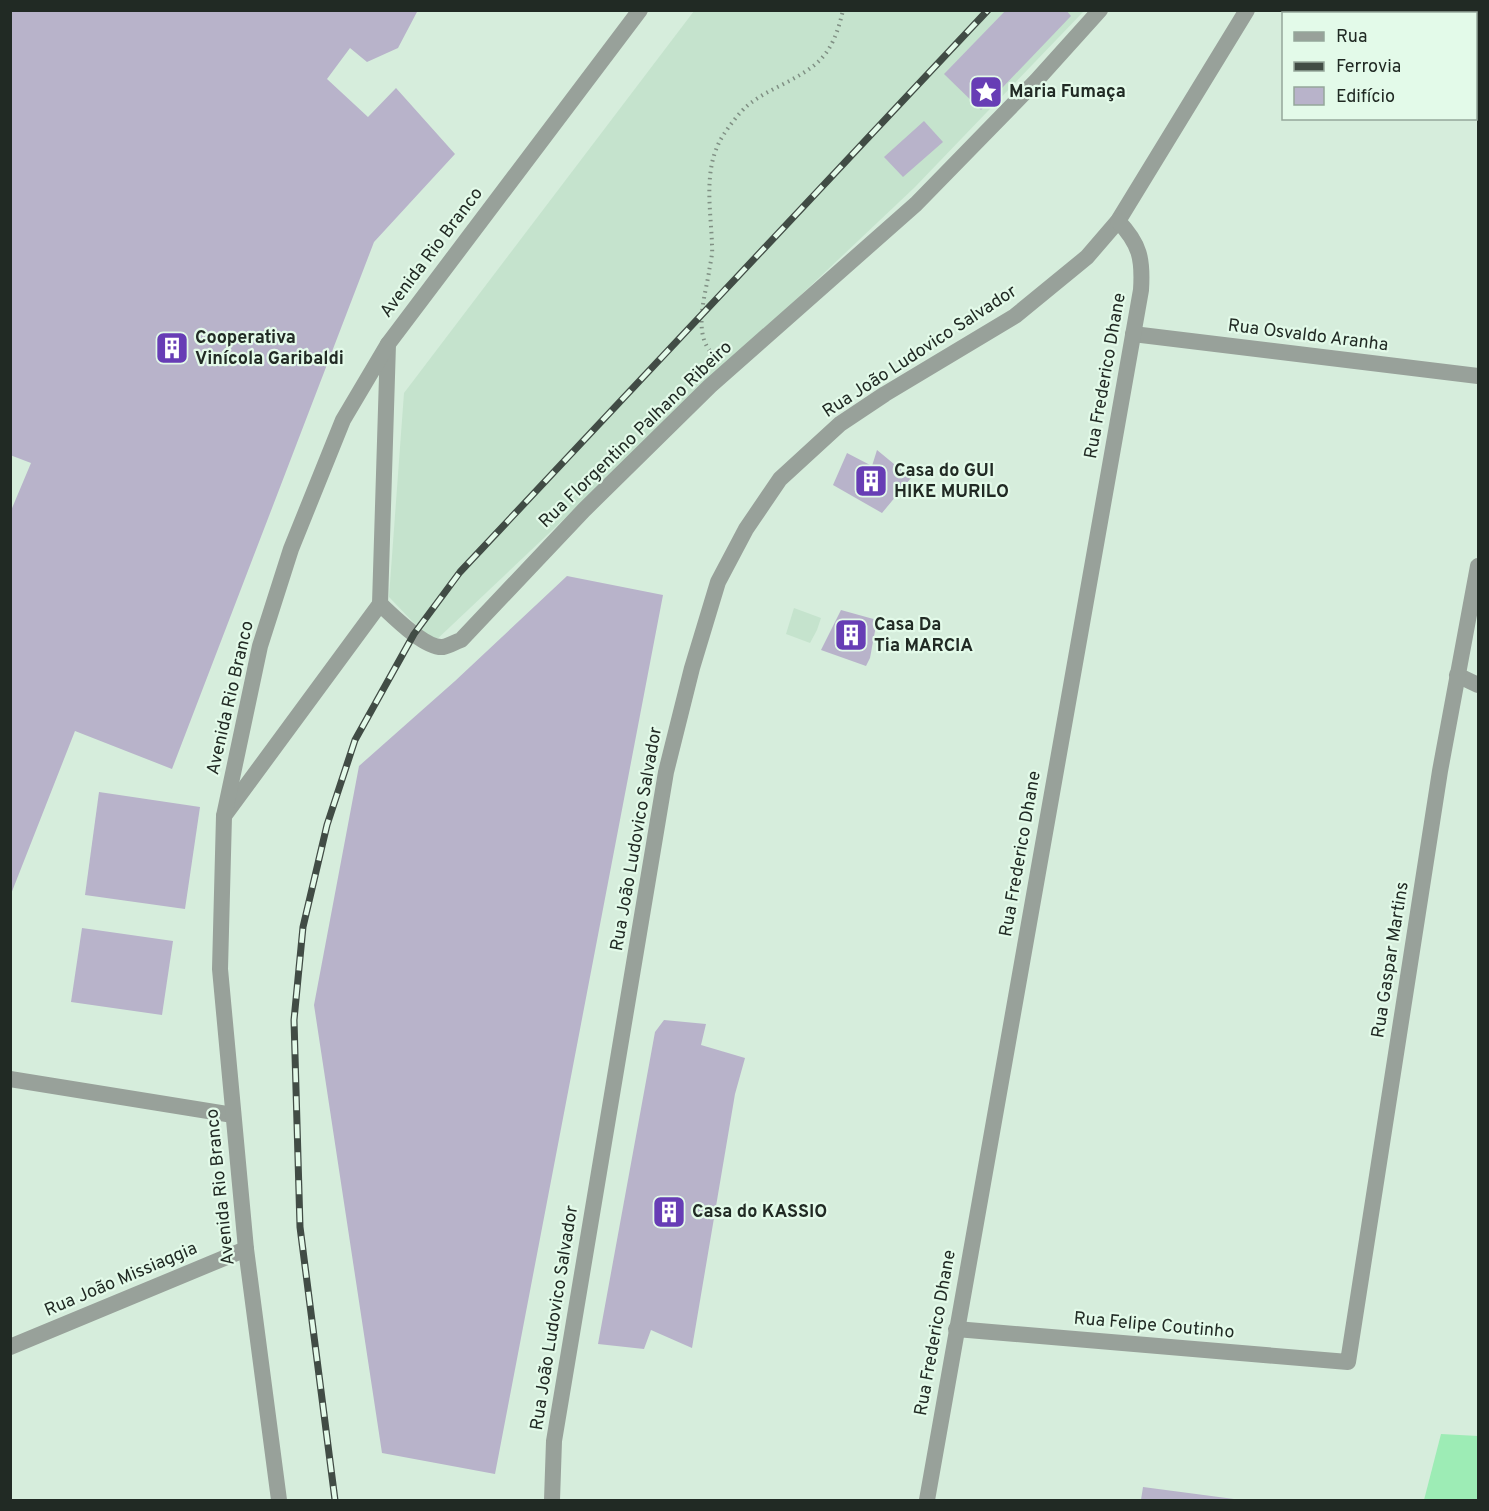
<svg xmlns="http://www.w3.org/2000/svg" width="1489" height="1511" font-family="Overpass,sans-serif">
<rect width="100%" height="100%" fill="#d6eddc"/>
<g fill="#c5e3cd">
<polygon points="694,11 1084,11 915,187 433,643 389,597 404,393"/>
<polygon points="794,608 821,618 817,630 810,643 786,634"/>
</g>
<polygon fill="#9decb5" points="1441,1434 1478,1436 1478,1500 1424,1500"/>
<g fill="#b8b3ca">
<polygon points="12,10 418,10 398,48 367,62 350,48 327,79 368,117 396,88 455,154 374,242 172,769 75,731 11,894 10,513 31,463 10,455"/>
<polygon points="1006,10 1066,10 1071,16 981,110 944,74"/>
<polygon points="924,121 943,142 903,177 884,157"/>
<polygon points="877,450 911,478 882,513 833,485 847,453 872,466"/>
<polygon points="567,576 663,595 495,1474 382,1453 314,1005 359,766 455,681"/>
<polygon points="841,610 877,620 870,658 866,666 821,650"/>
<polygon points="99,792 200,807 185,909 85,895"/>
<polygon points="82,928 173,941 162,1015 71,1002"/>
<polygon points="664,1020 706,1024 701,1045 745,1058 735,1094 692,1348 651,1330 644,1349 598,1344 655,1032"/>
<polygon points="1143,1487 1234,1499 1234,1500 1141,1500"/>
</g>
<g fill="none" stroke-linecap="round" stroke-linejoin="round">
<path stroke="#809084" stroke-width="4" stroke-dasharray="1.5 4.5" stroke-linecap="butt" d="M 714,355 C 692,336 705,297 709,272 C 710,264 713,254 712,245 C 711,209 702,167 724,134 C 730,125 739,113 747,106 C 768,88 800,80 820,60 C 833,47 839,28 843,10"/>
<g stroke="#98a19a" stroke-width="16">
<polyline points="1133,334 1478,376"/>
<polyline points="380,604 388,344"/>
<polyline points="1457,675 1478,685"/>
<path d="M 224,816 L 380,604 C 393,616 425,649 443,647 C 449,646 455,642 461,640 L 584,510 L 710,386 L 916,204 L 1036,81 L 1100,10"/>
<polyline points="10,1079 233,1115"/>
<polyline points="956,1329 1348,1362 1440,771 1478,566"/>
<polyline points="552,1500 554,1441 666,772 692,668 718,582 746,529 780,479 840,424 885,394 1015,316 1087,257 1118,221 1247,10"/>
<path d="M 927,1500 L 1141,290 C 1143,259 1140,244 1118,221"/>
</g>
<g stroke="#98a19a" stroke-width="16">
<polyline points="10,1347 246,1249"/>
<polyline points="279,1500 246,1249 220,969 224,816 260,646 291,549 343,420 388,344 640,10"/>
</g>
<defs>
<polyline id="rail" points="335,1500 300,1227 294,1020 303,927 327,825 355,740 414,634 460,572 988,10"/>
</defs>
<use href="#rail" stroke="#414c45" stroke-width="7"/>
<use href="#rail" stroke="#e3fae9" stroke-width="4.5" stroke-dasharray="14" stroke-linecap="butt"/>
</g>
<defs>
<symbol id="sight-square" viewBox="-11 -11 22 22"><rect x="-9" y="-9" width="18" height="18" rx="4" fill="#673db5" stroke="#e3fae9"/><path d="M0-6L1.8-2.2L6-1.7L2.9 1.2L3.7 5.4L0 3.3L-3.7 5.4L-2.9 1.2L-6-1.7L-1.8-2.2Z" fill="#fff"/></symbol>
<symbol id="building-square" viewBox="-11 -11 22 22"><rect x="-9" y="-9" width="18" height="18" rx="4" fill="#673db5" stroke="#e3fae9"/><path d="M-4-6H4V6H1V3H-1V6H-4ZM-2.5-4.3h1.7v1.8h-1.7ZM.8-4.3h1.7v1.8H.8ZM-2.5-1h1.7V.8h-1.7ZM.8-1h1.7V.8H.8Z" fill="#fff"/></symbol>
</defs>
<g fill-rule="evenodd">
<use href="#sight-square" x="967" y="73" width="38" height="38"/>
<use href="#building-square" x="153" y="329" width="38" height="38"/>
<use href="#building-square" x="852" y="462" width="38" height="38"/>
<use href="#building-square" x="832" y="616" width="38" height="38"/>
<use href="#building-square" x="650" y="1193" width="38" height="38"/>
</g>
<g text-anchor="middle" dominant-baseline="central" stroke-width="4.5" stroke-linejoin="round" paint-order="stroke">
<g font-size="18" font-weight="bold" fill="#212a24" stroke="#e3fae9" text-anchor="start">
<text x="1009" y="92">Maria Fumaça</text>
<text x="195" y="338">Cooperativa<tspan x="195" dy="21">Vinícola Garibaldi</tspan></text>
<text x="894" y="471">Casa do GUI<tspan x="894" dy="21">HIKE MURILO</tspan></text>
<text x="874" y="625">Casa Da<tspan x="874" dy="21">Tia MARCIA</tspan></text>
<text x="692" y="1212">Casa do KASSIO</text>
</g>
<g font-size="18" fill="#212a24" stroke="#e3fae9">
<text transform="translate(432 253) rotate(-53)">Avenida Rio Branco</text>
<text transform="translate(1308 336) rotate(7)">Rua Osvaldo Aranha</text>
<text transform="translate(920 352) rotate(-33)">Rua João Ludovico Salvador</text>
<text transform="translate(1106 376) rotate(-80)">Rua Frederico Dhane</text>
<text transform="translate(636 435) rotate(-44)">Rua Florgentino Palhano Ribeiro</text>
<text transform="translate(231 698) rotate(-77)">Avenida Rio Branco</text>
<text transform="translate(637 839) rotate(-80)">Rua João Ludovico Salvador</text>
<text transform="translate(1021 854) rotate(-80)">Rua Frederico Dhane</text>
<text transform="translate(1391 960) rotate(-81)">Rua Gaspar Martins</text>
<text transform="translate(221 1187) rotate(-96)">Avenida Rio Branco</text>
<text transform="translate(121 1280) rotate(-23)">Rua João Missiaggia</text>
<text transform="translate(555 1318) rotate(-81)">Rua João Ludovico Salvador</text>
<text transform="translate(1154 1326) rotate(5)">Rua Felipe Coutinho</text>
<text transform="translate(936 1333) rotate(-80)">Rua Frederico Dhane</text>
</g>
</g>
<rect width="1489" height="1511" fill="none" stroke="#212a24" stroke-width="24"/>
<rect x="1282" y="12" width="195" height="108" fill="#e3fae9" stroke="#95a79a" stroke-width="1.5"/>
<rect x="1294" y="32" width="30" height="9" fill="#98a19a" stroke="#95a79a" stroke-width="1.5"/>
<text x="1336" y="42" font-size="18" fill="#212a24">Rua</text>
<rect x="1294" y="62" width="30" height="9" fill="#414c45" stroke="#95a79a" stroke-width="1.5"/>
<text x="1336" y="72" font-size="18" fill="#212a24">Ferrovia</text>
<rect x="1294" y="87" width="30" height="18" fill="#b8b3ca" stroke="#95a79a" stroke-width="1.5"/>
<text x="1336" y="102" font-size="18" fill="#212a24">Edifício</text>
</svg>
